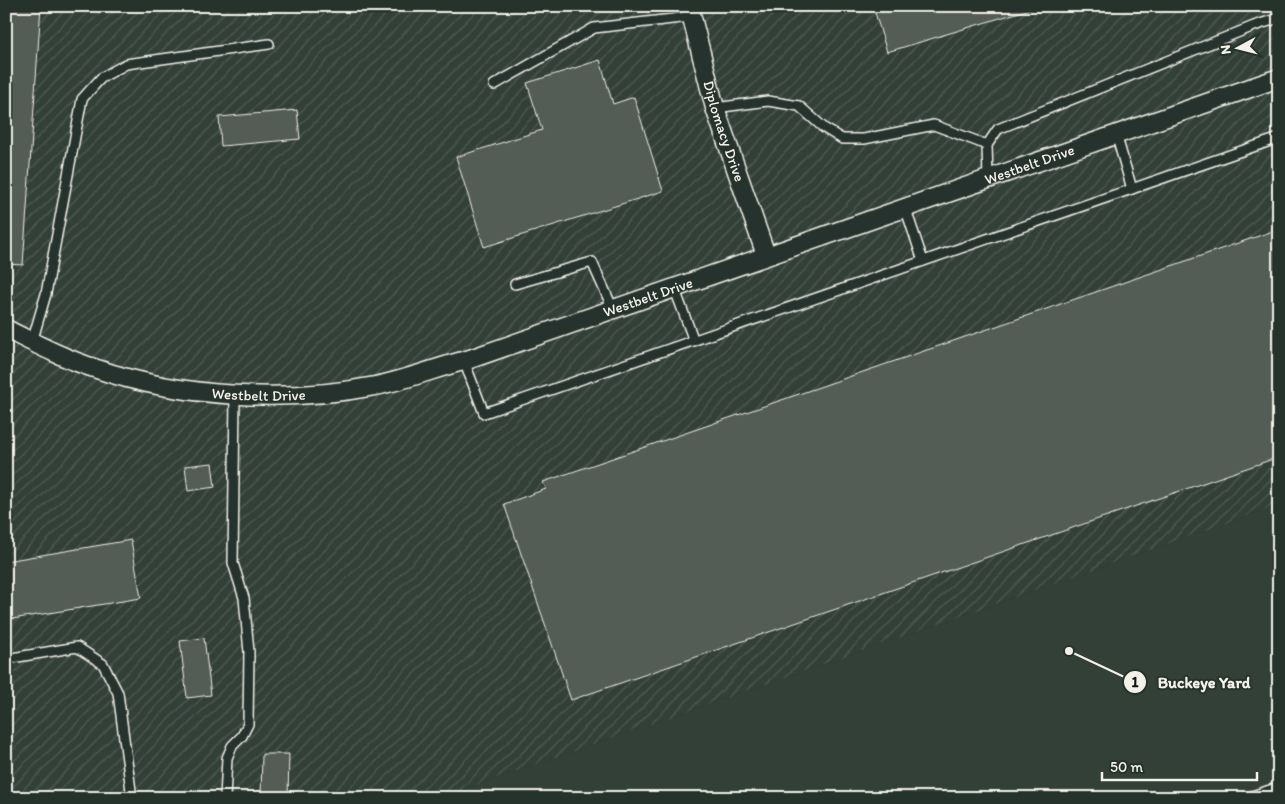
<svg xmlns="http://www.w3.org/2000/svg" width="1285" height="804" font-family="Itim,sans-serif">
<defs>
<pattern id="industrial-furrows" width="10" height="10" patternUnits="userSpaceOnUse" patternTransform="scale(1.25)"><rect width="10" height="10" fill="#333f39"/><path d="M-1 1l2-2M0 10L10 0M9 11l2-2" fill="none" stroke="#515b56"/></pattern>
</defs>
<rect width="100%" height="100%" fill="#26332d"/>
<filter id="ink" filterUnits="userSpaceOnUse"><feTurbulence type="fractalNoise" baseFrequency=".02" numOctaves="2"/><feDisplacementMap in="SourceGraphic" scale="10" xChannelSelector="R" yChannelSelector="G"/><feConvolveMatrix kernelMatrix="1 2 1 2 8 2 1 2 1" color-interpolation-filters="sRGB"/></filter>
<g filter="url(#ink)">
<polygon fill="#333f39" points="1279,505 1279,798 439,798"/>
<polygon fill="url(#industrial-furrows)" points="6,6 1279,6 1279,505 439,798 6,798"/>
<g fill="#525c55" stroke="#f4f1e8">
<polygon points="6,6 41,6 23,265 6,264"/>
<polygon points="873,6 1040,6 887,52"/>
<polygon points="600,60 613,104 634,97 663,191 484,247 456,157 542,130 527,83"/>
<polygon points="297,110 300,139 221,146 219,117"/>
<polygon points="1279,229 1279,457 571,700 504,504 546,489 543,482"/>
<polygon points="212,463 215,487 188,491 185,466"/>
<polygon points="131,540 141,598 6,620 6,561"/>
<polygon points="204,638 211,695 187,698 180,641"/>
<polygon points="262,754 289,754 288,798 261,798"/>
</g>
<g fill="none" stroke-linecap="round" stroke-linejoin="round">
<defs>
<g id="lane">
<polyline points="494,85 594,28 690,17"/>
<polyline points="715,108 768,101 799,106 824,128 842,139 864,139 934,125 987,145"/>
<polyline points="1116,134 1132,189"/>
<polyline points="988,178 987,145 998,129 1254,26 1279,18"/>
<polyline points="905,207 923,261"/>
<polyline points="515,284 592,262 613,309"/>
<polyline points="674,287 694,341"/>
<polyline points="32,342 46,294 82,99 101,78 126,64 269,44"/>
<polyline points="464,361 484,413 1279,138"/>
<polyline points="6,659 77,647 103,664 118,693 132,798"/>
<polyline points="225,798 227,758 232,746 242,736 248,724 249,652 244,598 233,563 235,395"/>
<polyline points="1246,798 1279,787"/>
</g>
<g id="street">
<path id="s1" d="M 689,6 L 715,108 L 766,255"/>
<path id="s2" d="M 6,329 C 36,344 65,359 97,369 C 182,398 287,403 375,386 C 407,380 438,367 470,359 L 1279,78"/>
</g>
</defs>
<use href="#lane" stroke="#f4f1e8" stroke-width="12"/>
<use href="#street" stroke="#f4f1e8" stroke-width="21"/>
<use href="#lane" stroke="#26332d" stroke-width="9"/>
<use href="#street" stroke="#26332d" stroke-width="18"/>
</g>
</g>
<g text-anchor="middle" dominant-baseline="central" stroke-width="4" stroke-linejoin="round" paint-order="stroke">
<g font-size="15" fill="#f4f1e8" stroke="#26332d">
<text stroke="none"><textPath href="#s1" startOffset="130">Diplomacy Drive</textPath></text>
<text stroke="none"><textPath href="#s2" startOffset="1072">Westbelt Drive</textPath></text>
<text stroke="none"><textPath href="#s2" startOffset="668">Westbelt Drive</textPath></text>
<text stroke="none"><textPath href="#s2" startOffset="264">Westbelt Drive</textPath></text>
</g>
</g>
<path fill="none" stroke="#f4f1e8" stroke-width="2" d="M1069 651L1135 682"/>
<g fill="#f4f1e8" stroke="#26332d" stroke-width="2">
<circle cx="1069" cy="651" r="5"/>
<circle cx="1135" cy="682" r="12"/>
</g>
<g font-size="15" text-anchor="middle" font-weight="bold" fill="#111">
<text x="1135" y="687">1</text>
</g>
<g font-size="16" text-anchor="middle" font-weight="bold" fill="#f4f1e8" stroke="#26332d" stroke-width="4" stroke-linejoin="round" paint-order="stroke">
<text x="1204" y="688">Buckeye Yard</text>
</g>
<rect width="1285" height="804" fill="none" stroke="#26332d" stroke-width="25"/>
<rect x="12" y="12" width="1260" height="779" fill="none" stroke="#f4f1e8" stroke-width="2" filter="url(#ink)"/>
<g transform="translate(1238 48) rotate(263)" stroke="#26332d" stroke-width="4" paint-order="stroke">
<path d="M0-4L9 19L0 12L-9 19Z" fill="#f4f1e8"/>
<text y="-8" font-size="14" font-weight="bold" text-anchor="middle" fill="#f4f1e8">N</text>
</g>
<path d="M1102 772v8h155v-8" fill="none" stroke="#f4f1e8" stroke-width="2.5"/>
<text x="1110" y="772" font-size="15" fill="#f4f1e8" stroke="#26332d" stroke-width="4" paint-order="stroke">50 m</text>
</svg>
